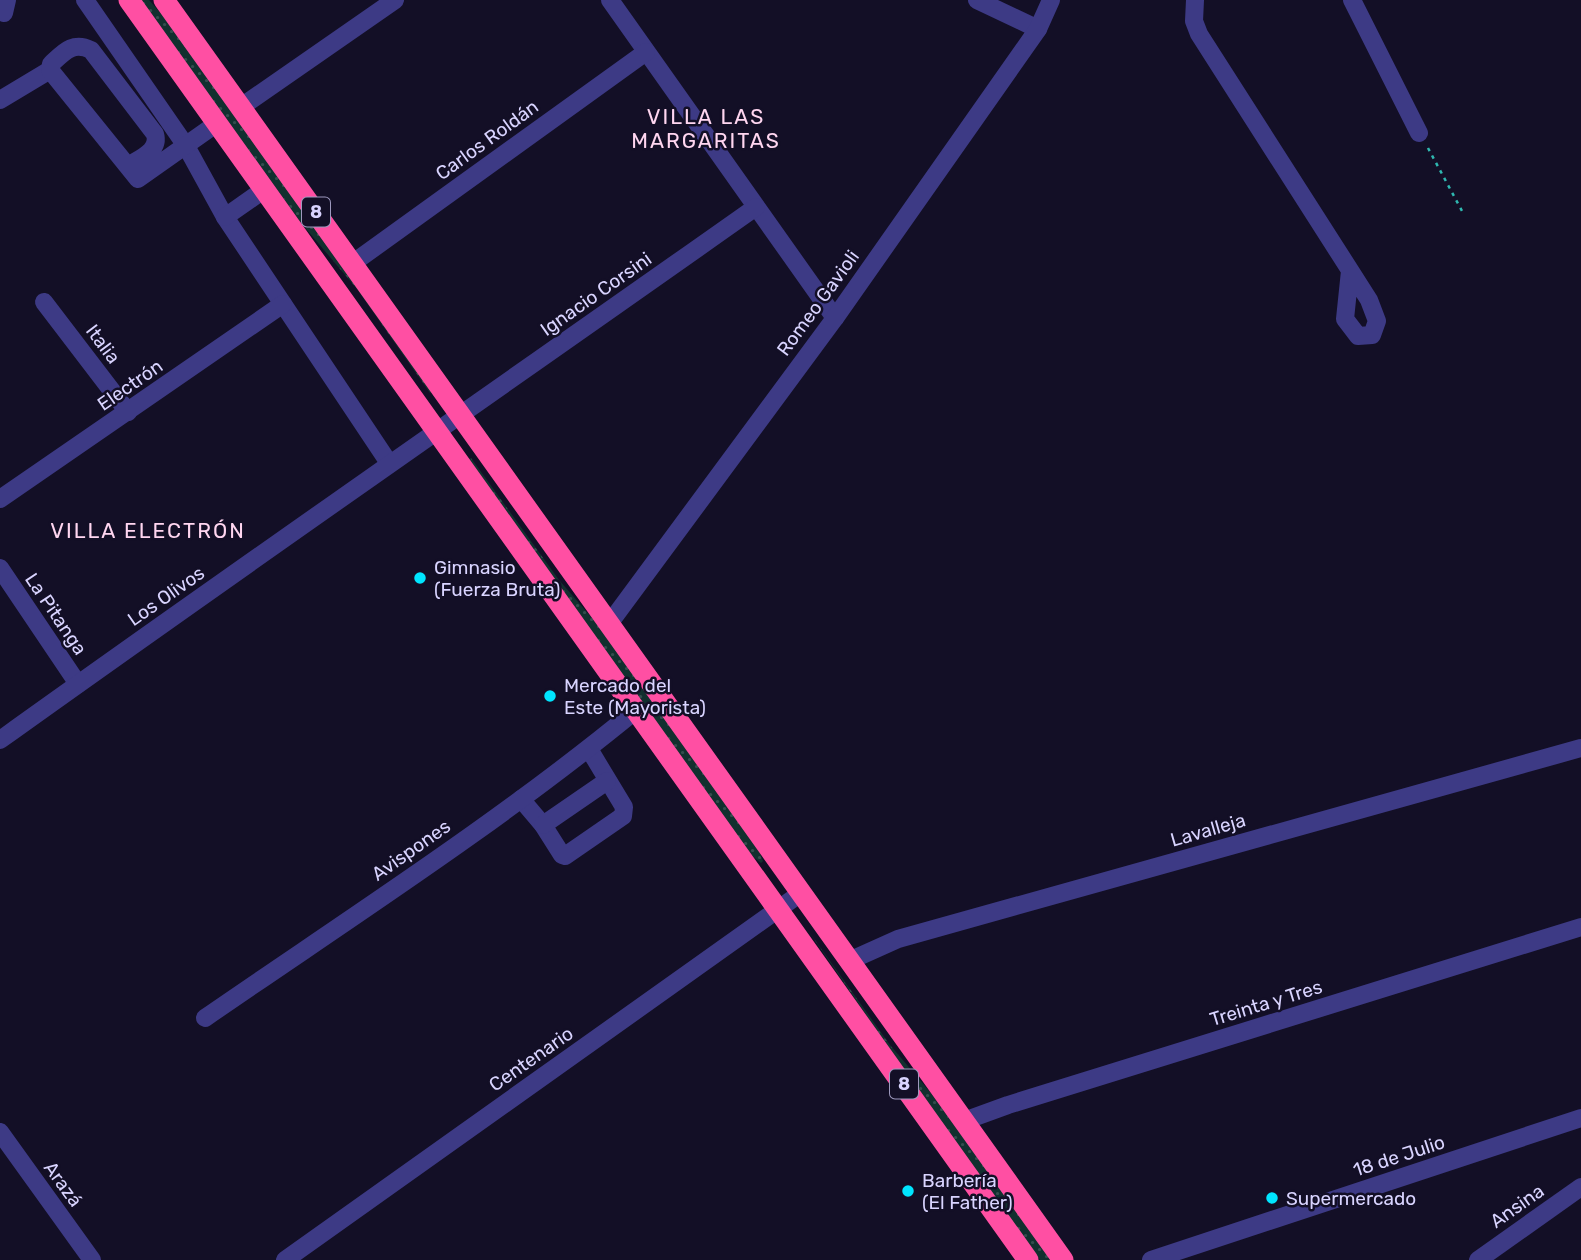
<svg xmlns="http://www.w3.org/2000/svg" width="1581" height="1260" font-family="Rubik,sans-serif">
<defs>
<pattern id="grass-dots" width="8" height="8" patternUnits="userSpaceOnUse" patternTransform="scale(1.75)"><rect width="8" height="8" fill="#12302f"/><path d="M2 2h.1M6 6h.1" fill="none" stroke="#344d4e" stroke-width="1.8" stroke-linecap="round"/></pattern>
</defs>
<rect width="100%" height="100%" fill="#130f26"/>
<g fill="url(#grass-dots)">
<polygon points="141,0 149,0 173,27 432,391 430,393 357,289 302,224"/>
<polygon points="471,458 559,580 605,633 758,848 763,861 761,863 751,855 469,459"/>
<polygon points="805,926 890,1045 930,1092 1052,1260 1040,1260 889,1048"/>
</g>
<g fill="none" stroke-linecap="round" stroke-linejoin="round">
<polyline stroke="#2fb8b0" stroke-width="2.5" stroke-dasharray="3.5 5" stroke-linecap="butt" points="1428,148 1462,211"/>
<g stroke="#3d3a85" stroke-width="18">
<polyline points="85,0 186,146 225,217 389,463"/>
<polyline points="610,0 835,318"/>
<polyline points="977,0 1038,29"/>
<polyline points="1195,0 1194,21 1199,34 1369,300 1377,321 1372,335 1358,336 1345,319 1350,271"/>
<polyline points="1352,0 1419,133"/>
<polyline points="4,13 7,0"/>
<polyline points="0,100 50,70"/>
<polyline points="241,107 395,0"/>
<path d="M 128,166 C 140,158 160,151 155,134 L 91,50 C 73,41 64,52 51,64 L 50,70 L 138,179 L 216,124"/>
<polyline points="225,217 265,189"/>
<polyline points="353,263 646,52"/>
<polyline points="44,302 128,412"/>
<polyline points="0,499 283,304"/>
<polyline points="0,568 78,684"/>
<polyline points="609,624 835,318 1038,29 1051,0"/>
<path d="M 0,740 C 251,560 504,385 756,207"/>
<polyline points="521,799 543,825 562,855 565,856 623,816 624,807 589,749"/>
<polyline points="543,825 607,781"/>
<polyline points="849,961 898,939 1581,748"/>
<path d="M 205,1018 C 350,918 500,822 636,710"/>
<polyline points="964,1121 1008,1105 1581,927"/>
<polyline points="0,1132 92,1260"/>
<polyline points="285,1260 801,893"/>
<polyline points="1151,1260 1581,1118"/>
<polyline points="1478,1260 1581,1187"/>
</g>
<g stroke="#ff4fa3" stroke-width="21">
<polyline points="129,0 1028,1260"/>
<polyline points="164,0 1063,1260"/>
</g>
</g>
<g fill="#00e5ff" stroke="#130f26" stroke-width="2.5">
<circle cx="420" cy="578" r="7"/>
<circle cx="550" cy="696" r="7"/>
<circle cx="908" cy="1191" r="7"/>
<circle cx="1272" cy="1198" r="7"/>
</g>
<g text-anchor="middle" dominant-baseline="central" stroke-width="5" stroke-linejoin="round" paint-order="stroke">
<g fill="#130f26" stroke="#9e99be" stroke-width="2">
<rect x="302" y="197.5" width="28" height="29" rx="5"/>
<rect x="890" y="1069.5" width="28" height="29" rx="5"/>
</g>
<g font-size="18" font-weight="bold" fill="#d9d4ff">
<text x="316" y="212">8</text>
<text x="904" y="1084">8</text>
</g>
<g font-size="19" fill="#d9d4ff" stroke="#130f26">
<text transform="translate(487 140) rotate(-36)">Carlos Roldán</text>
<text transform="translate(596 294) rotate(-35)">Ignacio Corsini</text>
<text transform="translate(818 303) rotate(-54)">Romeo Gavioli</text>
<text transform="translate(103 344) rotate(53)">Italia</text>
<text transform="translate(130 385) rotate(-35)">Electrón</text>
<text transform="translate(166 596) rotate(-35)">Los Olivos</text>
<text transform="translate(56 614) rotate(56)">La Pitanga</text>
<text transform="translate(1208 830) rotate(-16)">Lavalleja</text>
<text transform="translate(411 850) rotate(-35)">Avispones</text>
<text transform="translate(1266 1003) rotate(-17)">Treinta y Tres</text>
<text transform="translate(531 1059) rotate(-35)">Centenario</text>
<text transform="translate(1399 1156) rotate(-18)">18 de Julio</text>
<text transform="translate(63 1184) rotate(54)">Arazá</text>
<text transform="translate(1517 1206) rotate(-35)">Ansina</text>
</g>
<g font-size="19" fill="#d9d4ff" stroke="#130f26" text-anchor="start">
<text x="434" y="567">Gimnasio<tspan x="434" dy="22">(Fuerza Bruta)</tspan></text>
<text x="564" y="685">Mercado del<tspan x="564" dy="22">Este (Mayorista)</tspan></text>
<text x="922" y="1180">Barbería<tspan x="922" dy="22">(El Father)</tspan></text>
<text x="1286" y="1198">Supermercado</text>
</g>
<g font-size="21" letter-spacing="2" fill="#ffd6f0" stroke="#130f26">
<text x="706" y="116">VILLA LAS<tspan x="706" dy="24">MARGARITAS</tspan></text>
<text x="148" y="530">VILLA ELECTRÓN</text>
</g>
</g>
</svg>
